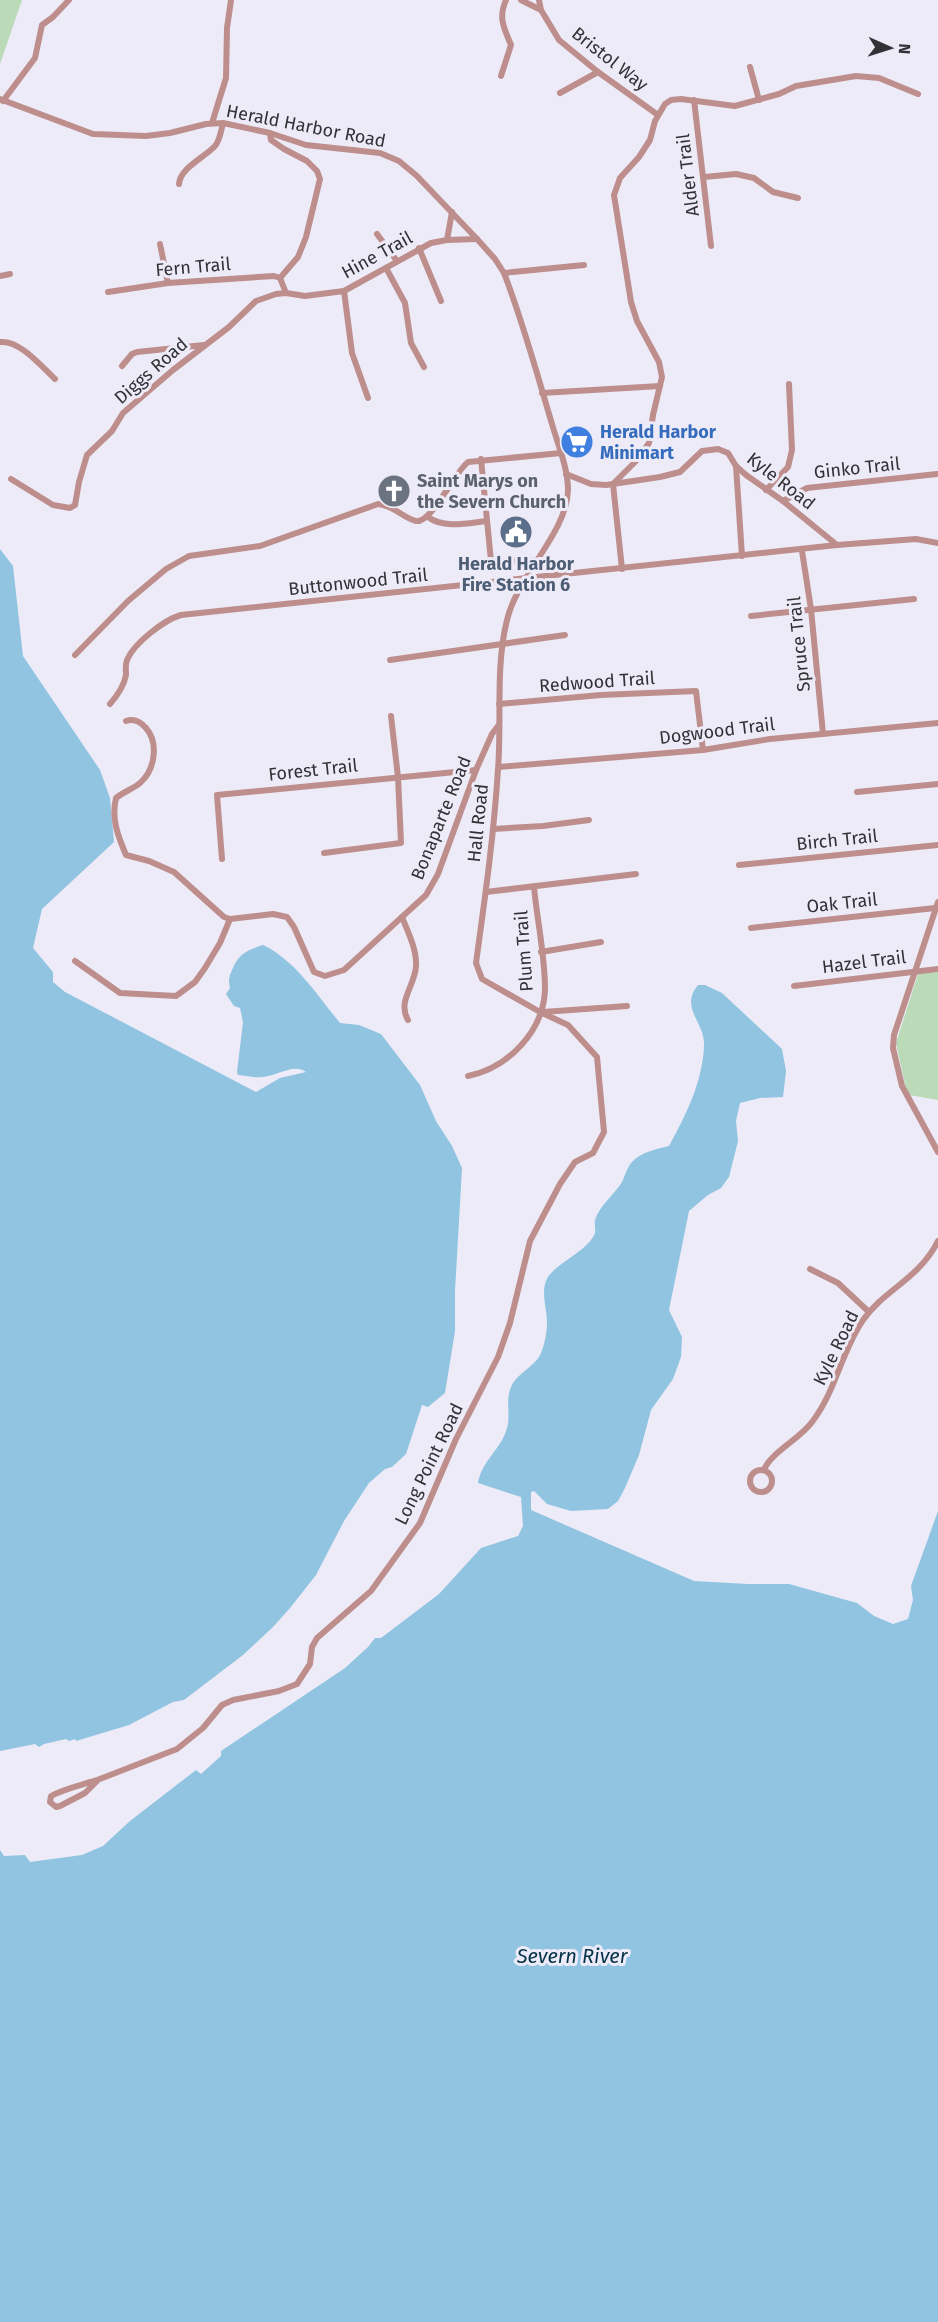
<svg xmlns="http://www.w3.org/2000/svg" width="938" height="2322" font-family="'Fira Sans',sans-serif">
<rect width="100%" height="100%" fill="#edebf8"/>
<g fill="#bbdbb8">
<polygon points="0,0 22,0 0,64"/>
<polygon points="938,972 938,1100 909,1095 906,1089 896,1043 918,974"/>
</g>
<g fill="#90c4e1">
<path d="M 0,549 L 13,566 L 23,656 L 100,770 L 110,798 L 114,842 L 42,909 L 33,948 L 53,972 L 53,982 L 65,992 L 256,1092 L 280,1078 L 306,1072 C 294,1063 277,1076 263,1077 C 255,1078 247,1076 238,1075 L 237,1072 L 243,1022 L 240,1008 L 234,1006 L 226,994 L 230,988 C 228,979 229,977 233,968 C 239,953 248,950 263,945 C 295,960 318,996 340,1023 L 359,1025 L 381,1034 L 420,1085 L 436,1121 L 452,1146 L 462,1168 L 455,1291 L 455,1331 L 445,1393 L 428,1407 L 422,1405 L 406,1454 L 392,1467 L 385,1469 L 369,1483 L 344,1521 L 316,1575 L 290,1608 L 273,1627 L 243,1655 L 184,1700 L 173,1702 L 129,1725 L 76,1741 L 75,1739 L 69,1741 L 66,1739 L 44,1744 L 39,1747 L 35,1744 L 0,1751 Z"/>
<path d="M 698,985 L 705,985 L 722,993 L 782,1049 L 786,1071 L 783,1097 L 760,1098 L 740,1103 L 736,1121 L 738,1141 L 729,1177 L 721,1188 L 708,1195 L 689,1211 L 669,1310 L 682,1337 L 681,1357 L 673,1379 L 651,1410 L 639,1455 L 625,1488 L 618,1501 L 608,1509 L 571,1511 L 547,1504 L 534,1491 L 531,1492 L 531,1510 L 694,1581 L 748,1584 L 789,1584 L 857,1603 L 874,1616 L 893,1624 L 908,1619 L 913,1600 L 911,1586 L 938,1511 L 938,2322 L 0,2322 L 0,1850 L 4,1856 L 25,1855 L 30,1862 L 82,1855 L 103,1846 L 130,1821 L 196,1770 L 201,1774 L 221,1756 L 221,1751 L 345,1668 L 368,1647 L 375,1638 L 381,1638 L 439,1594 L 481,1548 L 518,1536 L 523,1526 L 521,1497 L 478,1483 C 482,1460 501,1450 507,1428 C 511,1415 505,1400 511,1387 C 517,1373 536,1366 541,1353 C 545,1343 547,1332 547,1322 C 547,1308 541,1295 546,1281 C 552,1264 587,1253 595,1233 C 596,1229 594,1224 595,1220 C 600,1205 614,1195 622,1182 C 625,1176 627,1167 632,1162 C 641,1152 657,1149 669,1146 C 686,1115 703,1081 704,1045 C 705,1022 679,1008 698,985 Z"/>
</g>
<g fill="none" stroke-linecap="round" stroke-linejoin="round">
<g stroke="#bd8e8c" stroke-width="6">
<polyline points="521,0 541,10 559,40 598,72 658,115"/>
<polyline points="539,0 541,10"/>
<polyline points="750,67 759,100"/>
<path d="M 501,76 L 511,45 C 504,28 498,18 506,0"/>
<polyline points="560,93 598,72"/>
<path d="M 0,99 L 93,134 L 146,136 L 170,133 L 206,124 L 223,123 L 270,133 L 306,145 L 380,153 L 399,161 L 417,176 L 477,239 L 495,259 L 504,273 C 523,322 537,374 552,424 C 558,445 568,468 568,490 C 567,533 517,576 507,620 C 495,668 502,720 498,769 C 494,834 485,898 476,963 L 482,979 L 540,1012 L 568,1025 L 597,1057 L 604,1132 L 593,1153 L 575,1162 L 560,1184 L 530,1241 L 510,1323 L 498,1357 L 456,1439 L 420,1523 L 371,1591 L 317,1638 L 312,1647 L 310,1664 L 297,1684 L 279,1691 L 233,1700 L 222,1705 L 203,1728 L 177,1749 L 105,1777 C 88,1784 67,1787 51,1796 L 50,1802 L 56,1807 L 60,1806 L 85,1793 L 98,1780"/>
<polyline points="694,100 711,246"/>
<polyline points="3,101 35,58 42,25 53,17 69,0"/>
<polyline points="212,123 226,78 227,28 231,0"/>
<polyline points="270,133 271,140 284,149 307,161 317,171 320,179 306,237 298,257 280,278 286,293"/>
<polyline points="704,177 736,174 754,178 773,192 798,198"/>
<path d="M 179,184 C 180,168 205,157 215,146 C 220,140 221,131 223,123"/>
<polyline points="377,234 397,261"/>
<polyline points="447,240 452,212"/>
<polyline points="160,244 168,283"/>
<polyline points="419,248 441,301"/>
<polyline points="386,268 405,303 411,343 424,367"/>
<polyline points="504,273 584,265"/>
<polyline points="0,276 10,274"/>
<polyline points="344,291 352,353 368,398"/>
<polyline points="108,292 168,283 274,276 280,278"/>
<path d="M 0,342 C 20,340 41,366 55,379"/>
<polyline points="122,366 132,354 137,352 204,345"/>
<polyline points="542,393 660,386"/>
<polyline points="481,459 491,561 536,560"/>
<polyline points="736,466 742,556"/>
<polyline points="566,474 591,484 606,485 660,477 680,472 702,451 718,449 728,453 736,466 746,475 783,501 837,545"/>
<polyline points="11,479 53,505 70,508 75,505 79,482 87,455 112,431 123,413 173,370 229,327 256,301 276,294 286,293 305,296 344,291 431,243 447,240 477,239"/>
<polyline points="613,484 637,460 649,443 653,415 662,377 659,362 637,321 631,302 614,195 620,178 639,157 650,140 655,121 665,104 671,100 681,99 735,106 779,94 796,86 856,76 879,78 918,94"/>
<polyline points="613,484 622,569"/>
<polyline points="766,490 788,467 792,450 789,384"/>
<polyline points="783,501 807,488 937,474"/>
<path d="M 428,517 C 444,529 468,523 487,521"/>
<polyline points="802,551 811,609 823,734"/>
<polyline points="751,616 914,599"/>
<path d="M 75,655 L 128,601 L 166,569 L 189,556 L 260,546 L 378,504 C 395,506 403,518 416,521 C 431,524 454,473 468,462 L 561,453"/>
<polyline points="390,660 565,635"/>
<path d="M 110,704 C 117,696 124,686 126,675 C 126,670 125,665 127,660 C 134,643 164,620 181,615 L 837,545 L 916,539 L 938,543"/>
<polyline points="499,704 601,695 696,691 703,750"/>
<path d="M 126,721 C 134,718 140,721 146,728 C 159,743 155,770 140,783 C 133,789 123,792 116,798 C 111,819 118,836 126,855 L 149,861 L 174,872 L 224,917 L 230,919 L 273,914 L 287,917 L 294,927 L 314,972 L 325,976 L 344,970 L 426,895 L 438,874 L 476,770 L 492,734 L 498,726"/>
<polyline points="499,767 703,750 770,739 938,723"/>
<polyline points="857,792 938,784"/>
<polyline points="493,829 543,826 589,820"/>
<polyline points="324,853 401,843 398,777 391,716"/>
<polyline points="222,859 217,795 476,770"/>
<polyline points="739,865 938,845"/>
<polyline points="486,892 636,874"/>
<polyline points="938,902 894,1035 893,1048 902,1086 938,1152"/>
<path d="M 402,917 C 408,932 417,950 416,966 C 415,986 397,1001 408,1020"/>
<polyline points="751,928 935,908"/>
<polyline points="541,952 601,942"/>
<polyline points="75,961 120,993 176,996 195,982 205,968 220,943 230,919"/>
<polyline points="794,986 938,969"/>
<polyline points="543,1012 627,1006"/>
<path d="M 468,1076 C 508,1068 544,1031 545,989 C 545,955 537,920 534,887"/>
<polyline points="810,1269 838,1283 869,1312"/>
<circle cx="761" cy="1481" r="11"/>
<path d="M 764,1470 C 770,1453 800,1439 812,1422 C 836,1391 841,1352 863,1320 C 885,1289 919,1279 938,1241"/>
</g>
</g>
<defs>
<symbol id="supermarket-disc" viewBox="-11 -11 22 22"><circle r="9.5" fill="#3f7fe0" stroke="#edebf8"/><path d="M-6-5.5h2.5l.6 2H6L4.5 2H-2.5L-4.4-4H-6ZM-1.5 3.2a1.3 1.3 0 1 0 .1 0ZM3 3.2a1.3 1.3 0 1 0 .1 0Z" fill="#fff"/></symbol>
<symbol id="church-disc" viewBox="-11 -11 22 22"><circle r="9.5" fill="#6b7280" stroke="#edebf8"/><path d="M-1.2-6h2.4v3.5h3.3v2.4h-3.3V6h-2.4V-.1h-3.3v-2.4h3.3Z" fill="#fff"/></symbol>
<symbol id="civic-disc" viewBox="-11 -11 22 22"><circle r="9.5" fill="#5c6f8a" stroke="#edebf8"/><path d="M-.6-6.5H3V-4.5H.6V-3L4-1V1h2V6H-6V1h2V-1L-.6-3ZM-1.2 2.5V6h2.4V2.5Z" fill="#fff"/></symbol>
</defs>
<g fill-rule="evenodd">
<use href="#supermarket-disc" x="558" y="423" width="38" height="38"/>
<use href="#church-disc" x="375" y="472" width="38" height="38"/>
<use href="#civic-disc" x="497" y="513" width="38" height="38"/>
</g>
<g text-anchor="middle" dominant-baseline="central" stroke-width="6" stroke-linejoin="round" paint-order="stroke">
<g font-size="18" fill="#323236" stroke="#edebf8">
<text transform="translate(610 59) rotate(38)">Bristol Way</text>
<text transform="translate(306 126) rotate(11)">Herald Harbor Road</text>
<text transform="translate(688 175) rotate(-97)">Alder Trail</text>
<text transform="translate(377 255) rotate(-29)">Hine Trail</text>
<text transform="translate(193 267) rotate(-5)">Fern Trail</text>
<text transform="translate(151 371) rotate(-41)">Diggs Road</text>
<text transform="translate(857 468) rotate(-6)">Ginko Trail</text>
<text transform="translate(781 481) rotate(38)">Kyle Road</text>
<text transform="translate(358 582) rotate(-6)">Buttonwood Trail</text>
<text transform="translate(799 644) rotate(-96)">Spruce Trail</text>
<text transform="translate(597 682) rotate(-4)">Redwood Trail</text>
<text transform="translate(717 731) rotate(-7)">Dogwood Trail</text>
<text transform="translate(313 770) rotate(-6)">Forest Trail</text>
<text transform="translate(441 818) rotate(-68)">Bonaparte Road</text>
<text transform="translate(478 823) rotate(-84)">Hall Road</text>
<text transform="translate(837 840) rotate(-6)">Birch Trail</text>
<text transform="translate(842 903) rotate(-6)">Oak Trail</text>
<text transform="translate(524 951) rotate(-94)">Plum Trail</text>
<text transform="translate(864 962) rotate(-7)">Hazel Trail</text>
<text transform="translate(836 1348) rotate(-64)">Kyle Road</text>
<text transform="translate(429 1464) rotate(-64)">Long Point Road</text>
</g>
<g font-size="18" font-weight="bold" fill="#366cbe" stroke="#edebf8" text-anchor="start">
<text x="600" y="432">Herald Harbor<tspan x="600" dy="21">Minimart</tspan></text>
</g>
<g font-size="18" font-weight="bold" fill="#5b616d" stroke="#edebf8" text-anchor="start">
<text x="417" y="481">Saint Marys on<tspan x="417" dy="21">the Severn Church</tspan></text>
</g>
<g font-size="18" font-weight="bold" fill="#4e5e75" stroke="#edebf8">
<text x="516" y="564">Herald Harbor<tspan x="516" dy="21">Fire Station 6</tspan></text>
</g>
<g font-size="20" font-style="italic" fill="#043347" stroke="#edebf8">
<text x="572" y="1956">Severn River</text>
</g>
</g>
<g transform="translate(890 48) rotate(93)" stroke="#edebf8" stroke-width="4.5" paint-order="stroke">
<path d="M0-4.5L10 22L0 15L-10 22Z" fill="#323236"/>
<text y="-9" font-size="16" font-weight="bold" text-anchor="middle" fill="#323236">N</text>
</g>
</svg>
